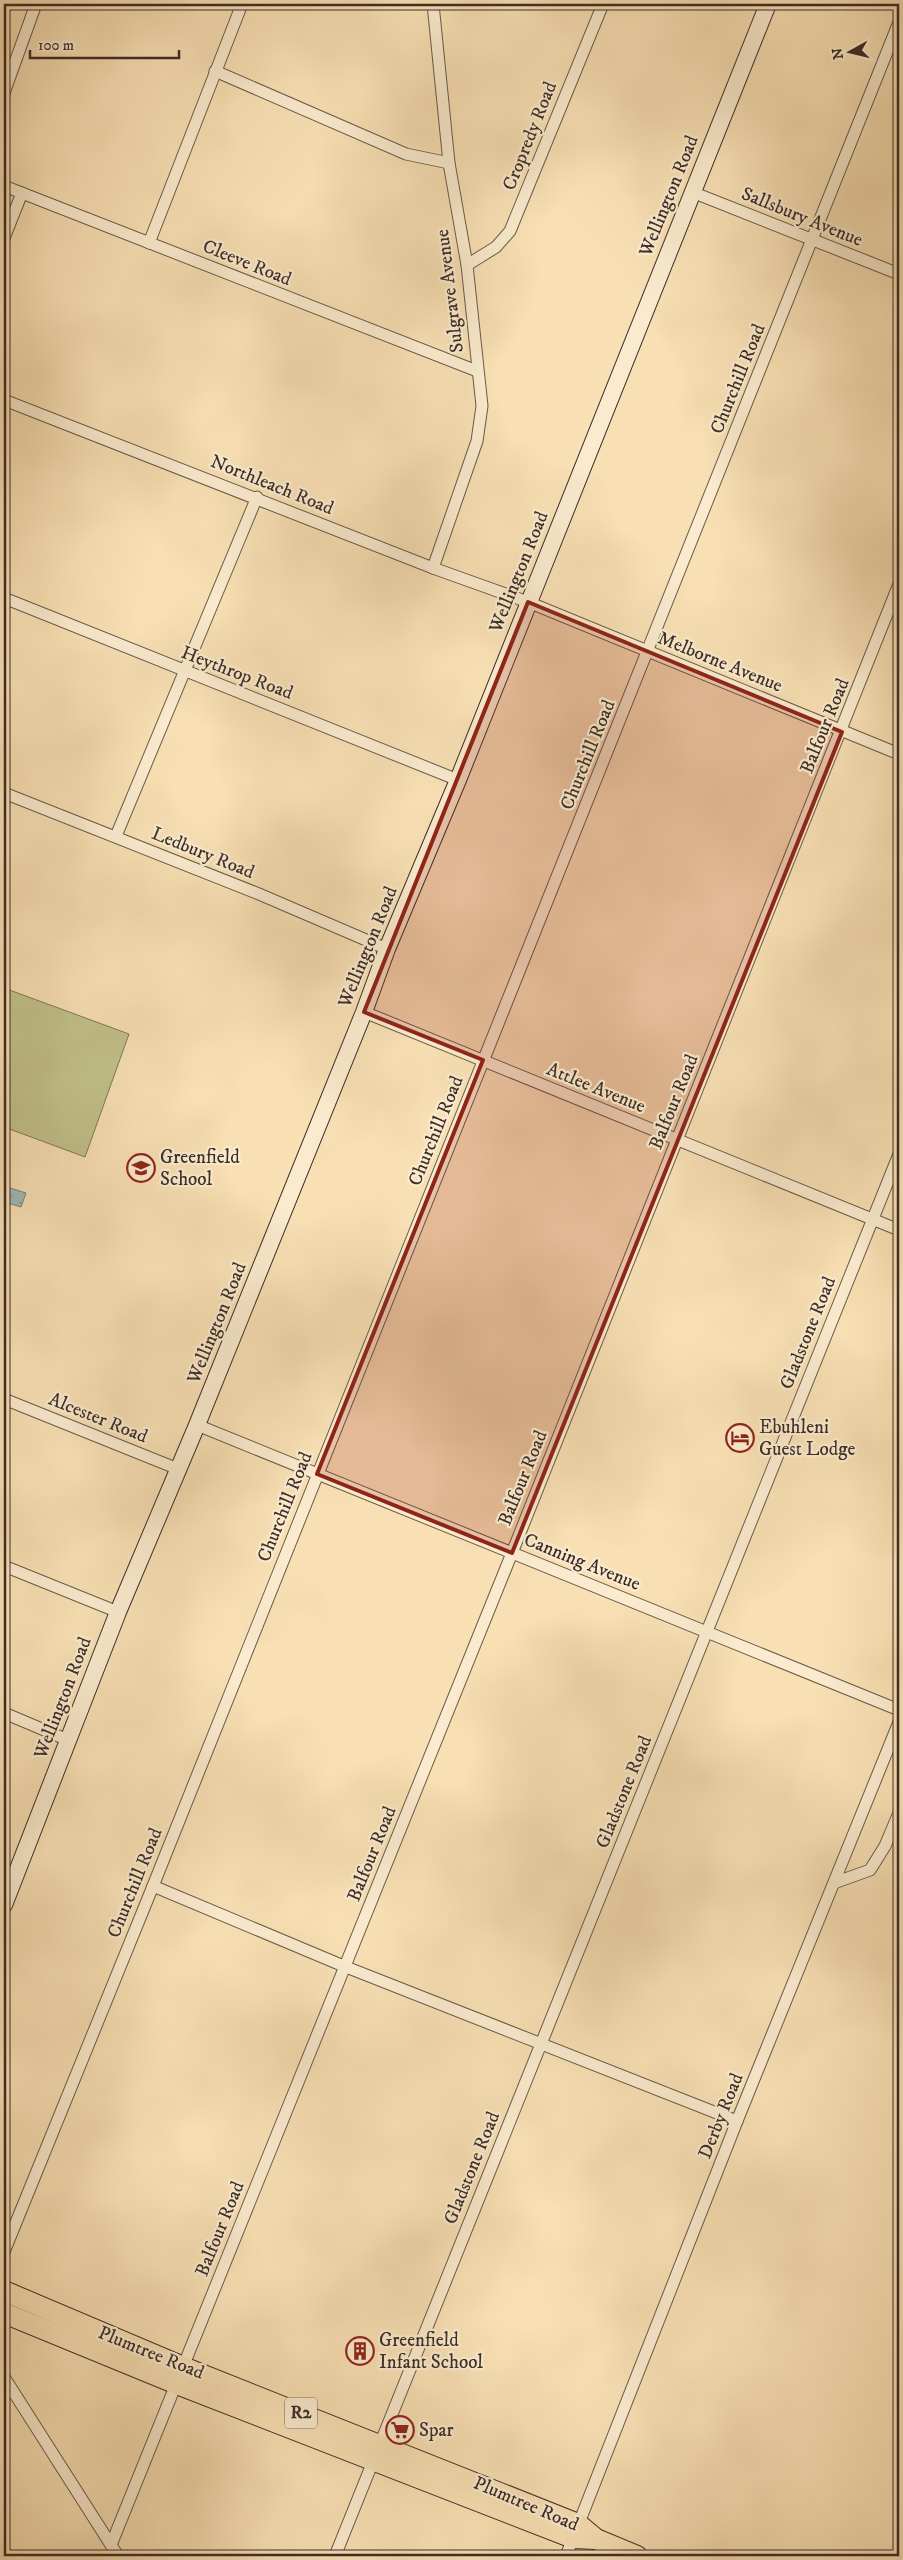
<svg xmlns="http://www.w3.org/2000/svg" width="903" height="2560" font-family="'IM FELL DW Pica',serif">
<defs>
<pattern id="water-ripples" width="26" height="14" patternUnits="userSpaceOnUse" patternTransform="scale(1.25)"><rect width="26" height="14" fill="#a0bbb6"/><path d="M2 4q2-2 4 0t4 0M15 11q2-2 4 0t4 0" fill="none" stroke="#849894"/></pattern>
</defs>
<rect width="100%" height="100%" fill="#f8e0b4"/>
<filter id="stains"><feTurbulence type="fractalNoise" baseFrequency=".004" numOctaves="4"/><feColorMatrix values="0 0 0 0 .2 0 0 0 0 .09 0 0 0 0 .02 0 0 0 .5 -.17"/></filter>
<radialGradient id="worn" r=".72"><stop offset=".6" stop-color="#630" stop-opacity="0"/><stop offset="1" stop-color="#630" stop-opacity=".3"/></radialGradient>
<polygon fill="#c2c18a" stroke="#7f7758" points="4,988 129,1034 85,1157 4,1127"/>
<polygon fill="url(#water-ripples)" stroke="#78827d" points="4,1186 26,1193 21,1207 4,1202"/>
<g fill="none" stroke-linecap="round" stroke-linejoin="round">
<defs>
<g id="street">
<polyline points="433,4 449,163 467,265 482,406 477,441 433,568"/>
<polyline points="215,71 406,154 449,163"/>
<polyline points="4,93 36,4"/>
<polyline points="4,186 477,371"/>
<polyline points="692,192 899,274"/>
<polyline points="4,238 22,193"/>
<polyline points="149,243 242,4"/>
<polyline points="467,265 496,247 510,231 603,4"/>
<polyline points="4,400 433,568 528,602 899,754"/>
<polyline points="4,598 458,780"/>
<polyline points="4,793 259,894 387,949"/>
<polyline points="116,836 257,497"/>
<polyline points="364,1012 899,1230"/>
<polyline points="4,1399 178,1469"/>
<polyline points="197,1425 899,1710"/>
<polyline points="4,1566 118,1612"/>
<polyline points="4,1713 68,1740"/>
<polyline points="834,1883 870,1870 885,1846 899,1813"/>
<polyline points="153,1886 346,1967 737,2121"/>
<polyline points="4,2252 153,1886 899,22"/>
<polyline points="4,2377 118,2556"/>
<polyline points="111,2545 512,1553 899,584"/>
<polyline points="335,2556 899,1154"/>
<polyline points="566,2556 737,2121 899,1722"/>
</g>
<polyline id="secondary" points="4,1905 118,1612 197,1425 364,1012 387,949 458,780 768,4"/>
<g id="highway">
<polyline points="4,2291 183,2367 578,2524 596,2539 637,2556"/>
<polyline points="4,2313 177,2384 573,2538 596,2539"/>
</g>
</defs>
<use href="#street" stroke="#6b5a4a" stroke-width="13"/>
<use href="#secondary" stroke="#3c2d27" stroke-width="18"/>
<use href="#highway" stroke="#3c2d27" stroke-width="22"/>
<use href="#street" stroke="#faebce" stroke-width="11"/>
<use href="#secondary" stroke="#faebce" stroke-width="16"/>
<use href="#highway" stroke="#f8e0b4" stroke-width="20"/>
</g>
<path fill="#8f2418" fill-opacity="0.2" stroke="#8f2418" stroke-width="4" stroke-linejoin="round" d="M 528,602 L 842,732 L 512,1553 L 317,1474 L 483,1060 L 364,1012 Z"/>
<defs>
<symbol id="school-ring" viewBox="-11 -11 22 22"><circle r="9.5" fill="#faebce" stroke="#8f2418" stroke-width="1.5"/><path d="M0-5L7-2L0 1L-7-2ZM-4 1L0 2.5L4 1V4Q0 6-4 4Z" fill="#8f2418"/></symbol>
<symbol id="hotel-ring" viewBox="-11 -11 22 22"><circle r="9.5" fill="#faebce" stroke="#8f2418" stroke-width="1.5"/><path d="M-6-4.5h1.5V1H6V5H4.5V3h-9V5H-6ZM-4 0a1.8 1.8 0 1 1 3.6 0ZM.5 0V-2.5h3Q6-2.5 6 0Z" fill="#8f2418"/></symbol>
<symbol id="building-ring" viewBox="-11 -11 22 22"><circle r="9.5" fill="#faebce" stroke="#8f2418" stroke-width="1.5"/><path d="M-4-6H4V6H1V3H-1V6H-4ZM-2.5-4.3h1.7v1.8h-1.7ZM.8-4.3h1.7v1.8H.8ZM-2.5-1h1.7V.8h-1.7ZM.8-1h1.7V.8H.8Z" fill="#8f2418"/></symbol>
<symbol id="supermarket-ring" viewBox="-11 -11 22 22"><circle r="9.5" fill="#faebce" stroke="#8f2418" stroke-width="1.5"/><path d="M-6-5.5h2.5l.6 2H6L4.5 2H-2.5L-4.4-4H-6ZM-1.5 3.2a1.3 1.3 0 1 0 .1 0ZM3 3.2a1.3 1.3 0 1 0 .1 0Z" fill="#8f2418"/></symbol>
</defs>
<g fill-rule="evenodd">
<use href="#school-ring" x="125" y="1152" width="32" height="32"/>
<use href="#hotel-ring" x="724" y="1422" width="32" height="32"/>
<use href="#building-ring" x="344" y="2335" width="32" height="32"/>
<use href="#supermarket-ring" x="384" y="2414" width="32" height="32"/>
</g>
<g text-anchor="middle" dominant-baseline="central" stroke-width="4.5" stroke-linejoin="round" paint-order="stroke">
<rect fill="#faebce" stroke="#756659" stroke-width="1" x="285" y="2397.5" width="32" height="31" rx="4"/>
<g font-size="18" font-weight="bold" fill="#3c2d27">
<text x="301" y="2413">R2</text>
</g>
<g font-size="19" fill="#3c2d27" stroke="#faebce">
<text transform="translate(530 136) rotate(-68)">Cropredy Road</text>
<text transform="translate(669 196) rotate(-68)">Wellington Road</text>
<text transform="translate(802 217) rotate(22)">Sallsbury Avenue</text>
<text transform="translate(247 263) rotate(22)">Cleeve Road</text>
<text transform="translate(450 291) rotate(-97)">Sulgrave Avenue</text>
<text transform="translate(738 379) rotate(-68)">Churchill Road</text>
<text transform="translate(272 485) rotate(22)">Northleach Road</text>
<text transform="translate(519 572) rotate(-68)">Wellington Road</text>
<text transform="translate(720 662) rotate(22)">Melborne Avenue</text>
<text transform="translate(237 673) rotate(21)">Heythrop Road</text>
<text transform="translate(825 726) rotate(-68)">Balfour Road</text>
<text transform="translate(588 755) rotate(-68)">Churchill Road</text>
<text transform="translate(203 853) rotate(22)">Ledbury Road</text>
<text transform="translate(368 947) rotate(-68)">Wellington Road</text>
<text transform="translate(596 1088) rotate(22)">Attlee Avenue</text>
<text transform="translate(674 1102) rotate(-68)">Balfour Road</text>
<text transform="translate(436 1131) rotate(-68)">Churchill Road</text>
<text transform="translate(217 1323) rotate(-68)">Wellington Road</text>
<text transform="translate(808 1333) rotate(-68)">Gladstone Road</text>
<text transform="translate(98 1418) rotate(22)">Alcester Road</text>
<text transform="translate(523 1478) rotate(-68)">Balfour Road</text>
<text transform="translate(285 1507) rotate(-68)">Churchill Road</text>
<text transform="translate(582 1562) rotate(22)">Canning Avenue</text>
<text transform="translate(63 1698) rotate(-69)">Wellington Road</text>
<text transform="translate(624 1792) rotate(-68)">Gladstone Road</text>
<text transform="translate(372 1854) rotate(-68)">Balfour Road</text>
<text transform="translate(135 1883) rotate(-68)">Churchill Road</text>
<text transform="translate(721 2116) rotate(-68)">Derby Road</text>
<text transform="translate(472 2168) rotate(-68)">Gladstone Road</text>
<text transform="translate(220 2229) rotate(-68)">Balfour Road</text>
<text transform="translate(151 2353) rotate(22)">Plumtree Road</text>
<text transform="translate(526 2504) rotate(23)">Plumtree Road</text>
</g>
<g font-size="19" fill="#3c2d27" stroke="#faebce" text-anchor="start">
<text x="160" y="1157">Greenfield<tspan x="160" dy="22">School</tspan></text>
<text x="759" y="1427">Ebuhleni<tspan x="759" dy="22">Guest Lodge</tspan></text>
<text x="379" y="2340">Greenfield<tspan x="379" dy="22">Infant School</tspan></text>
<text x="419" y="2430">Spar</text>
</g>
</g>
<rect width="903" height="2560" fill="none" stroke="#f8e0b4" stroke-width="20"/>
<rect x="5" y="5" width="893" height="2550" fill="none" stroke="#3c2d27" stroke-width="2.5"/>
<rect x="10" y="10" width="883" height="2540" fill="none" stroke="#3c2d27"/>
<g transform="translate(850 52) rotate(262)" stroke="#faebce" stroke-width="4" paint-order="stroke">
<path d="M0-4L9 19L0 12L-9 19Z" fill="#3c2d27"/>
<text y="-8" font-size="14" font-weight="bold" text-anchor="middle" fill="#3c2d27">N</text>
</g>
<path d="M30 50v8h149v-8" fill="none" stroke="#3c2d27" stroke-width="2.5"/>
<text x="38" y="50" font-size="15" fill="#3c2d27" stroke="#faebce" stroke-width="4" paint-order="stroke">100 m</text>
<rect width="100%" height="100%" filter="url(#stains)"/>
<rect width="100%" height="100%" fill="url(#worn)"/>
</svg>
